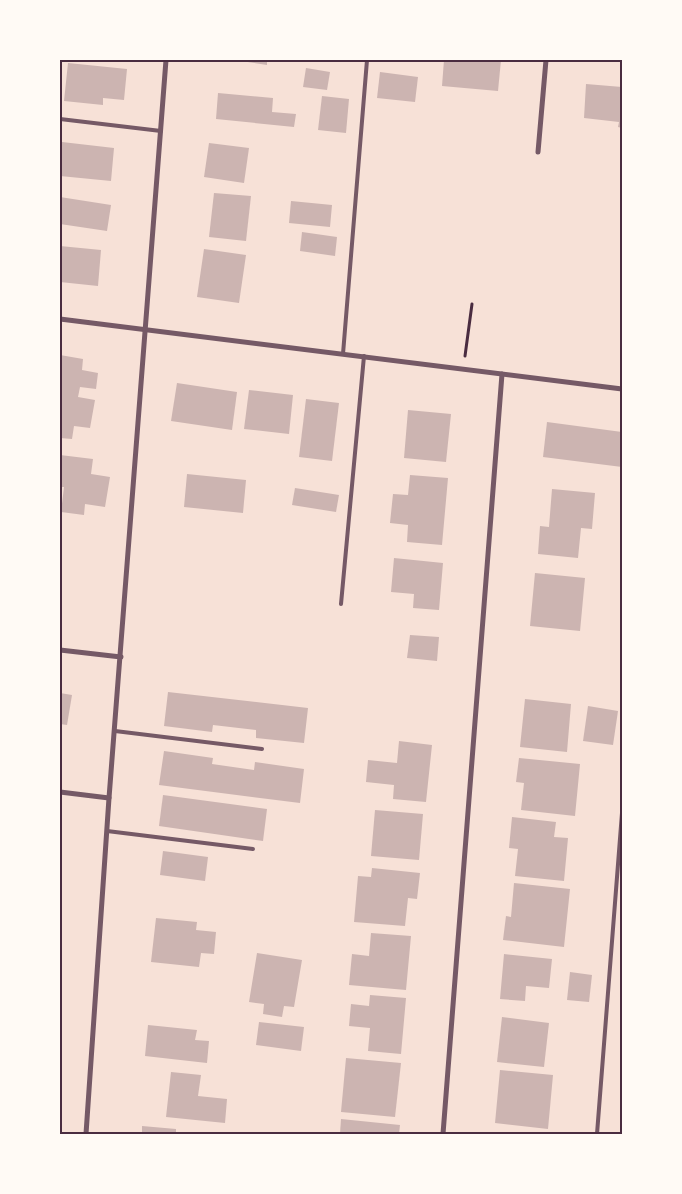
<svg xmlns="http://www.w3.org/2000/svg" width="682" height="1194" font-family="'Sofia Sans Condensed',sans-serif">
<rect width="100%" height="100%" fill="#f7e1d7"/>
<g fill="#ccb4b1">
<polygon points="234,60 267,60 267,65"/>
<polygon points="444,60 501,60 498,91 442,86"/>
<polygon points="68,63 127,69 124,100 103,98 103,105 64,101"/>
<polygon points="306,68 330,72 327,90 303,87"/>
<polygon points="380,72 418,77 415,102 377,98"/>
<polygon points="586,84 622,87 622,128 618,127 619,122 584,118"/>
<polygon points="218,93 273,98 272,112 296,114 294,127 216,119"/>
<polygon points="322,96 349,99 346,133 318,130"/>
<polygon points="62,142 114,148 111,181 60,176"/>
<polygon points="209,143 249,148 244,183 204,177"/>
<polygon points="214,193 251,196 246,241 209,237"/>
<polygon points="60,197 111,205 107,231 60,224"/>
<polygon points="291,201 332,205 330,227 289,223"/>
<polygon points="302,232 337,237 335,256 300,251"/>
<polygon points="60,246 101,250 98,286 60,282"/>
<polygon points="204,249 246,255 239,303 197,297"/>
<polygon points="60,355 83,359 82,370 98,373 96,389 80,387 78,397 95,400 90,428 74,426 72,439 60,438"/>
<polygon points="177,383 237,392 232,430 171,421"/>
<polygon points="249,390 293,395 289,434 244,429"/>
<polygon points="306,399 339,403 332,461 299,457"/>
<polygon points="408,410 451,414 446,462 404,458"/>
<polygon points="547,422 622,432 622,467 543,457"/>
<polygon points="60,455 93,459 91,474 110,477 105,507 85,504 84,515 61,512 64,487 60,487"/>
<polygon points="187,474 246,480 243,513 184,507"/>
<polygon points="410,475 448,478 442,545 407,542 408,525 390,523 393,494 408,495"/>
<polygon points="295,488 339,495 336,512 292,505"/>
<polygon points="552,489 595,493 592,529 581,528 578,558 538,554 540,526 549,527"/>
<polygon points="394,558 443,563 439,610 413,608 414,594 391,592"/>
<polygon points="535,573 585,578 580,631 530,626"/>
<polygon points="410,635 439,637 437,661 407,658"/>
<polygon points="168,692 308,708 304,743 256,738 256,730 213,725 212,732 164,726"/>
<polygon points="60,693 72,695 67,725 60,724"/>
<polygon points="525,699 571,704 567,752 520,747"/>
<polygon points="588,706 618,711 613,745 583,741"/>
<polygon points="399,741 432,745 426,802 393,799 394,785 366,782 368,760 397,763"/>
<polygon points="164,751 213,758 212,764 254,770 255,762 304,769 300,803 159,785"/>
<polygon points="519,758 580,764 575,816 521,810 524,783 516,782"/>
<polygon points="163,795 267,809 263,841 159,826"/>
<polygon points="375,810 423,814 419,860 371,856"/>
<polygon points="512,817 556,822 554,837 568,838 564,881 515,876 518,849 509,848"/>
<polygon points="163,851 208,857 205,881 160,875"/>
<polygon points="372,868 420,873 417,899 408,898 405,926 354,922 358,876 371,877"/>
<polygon points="514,883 570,889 564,947 503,940 506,916 511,917"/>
<polygon points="156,918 197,922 196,930 216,932 214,954 201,953 199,967 151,962"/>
<polygon points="371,933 411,936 406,990 349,985 352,954 369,956"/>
<polygon points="257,953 302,960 294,1007 284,1006 282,1017 263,1014 264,1004 249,1002"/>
<polygon points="504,954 552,959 549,988 526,986 525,1001 500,999"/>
<polygon points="570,972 592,975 589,1002 567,1000"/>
<polygon points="370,995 406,998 401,1054 368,1051 370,1028 349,1026 351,1004 369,1006"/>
<polygon points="502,1017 549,1023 544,1067 497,1062"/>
<polygon points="259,1022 304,1027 301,1051 256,1045"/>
<polygon points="148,1025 197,1030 195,1040 209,1041 207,1063 145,1056"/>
<polygon points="346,1058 401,1063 395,1117 341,1112"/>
<polygon points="500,1070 553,1075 548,1129 495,1123"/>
<polygon points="171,1072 201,1075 198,1096 227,1099 225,1123 166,1117"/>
<polygon points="341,1119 400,1125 399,1134 340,1134"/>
<polygon points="142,1126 176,1129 176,1134 142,1134"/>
</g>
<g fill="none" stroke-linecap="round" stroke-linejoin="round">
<polyline stroke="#4a2c40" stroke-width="3" points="465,356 472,304"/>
<g stroke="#755966" stroke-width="4">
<polyline points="60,119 161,131"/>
<polyline points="343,354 367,60"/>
<polyline points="341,604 364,356"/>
<polyline points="115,731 262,749"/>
<polyline points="107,831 253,849"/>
<polyline points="597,1134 622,813"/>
</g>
<g stroke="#755966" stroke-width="5">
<polyline points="538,152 546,60"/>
<polyline points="60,319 622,389"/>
<polyline points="60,650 121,657"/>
<polyline points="60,792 109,798"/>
<polyline points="86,1134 109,798 166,60"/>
<polyline points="443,1134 502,374"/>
</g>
</g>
<rect width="682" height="1194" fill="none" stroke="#fffaf5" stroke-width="122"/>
<rect x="61" y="61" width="560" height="1072" fill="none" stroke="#4a2c40" stroke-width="2"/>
</svg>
